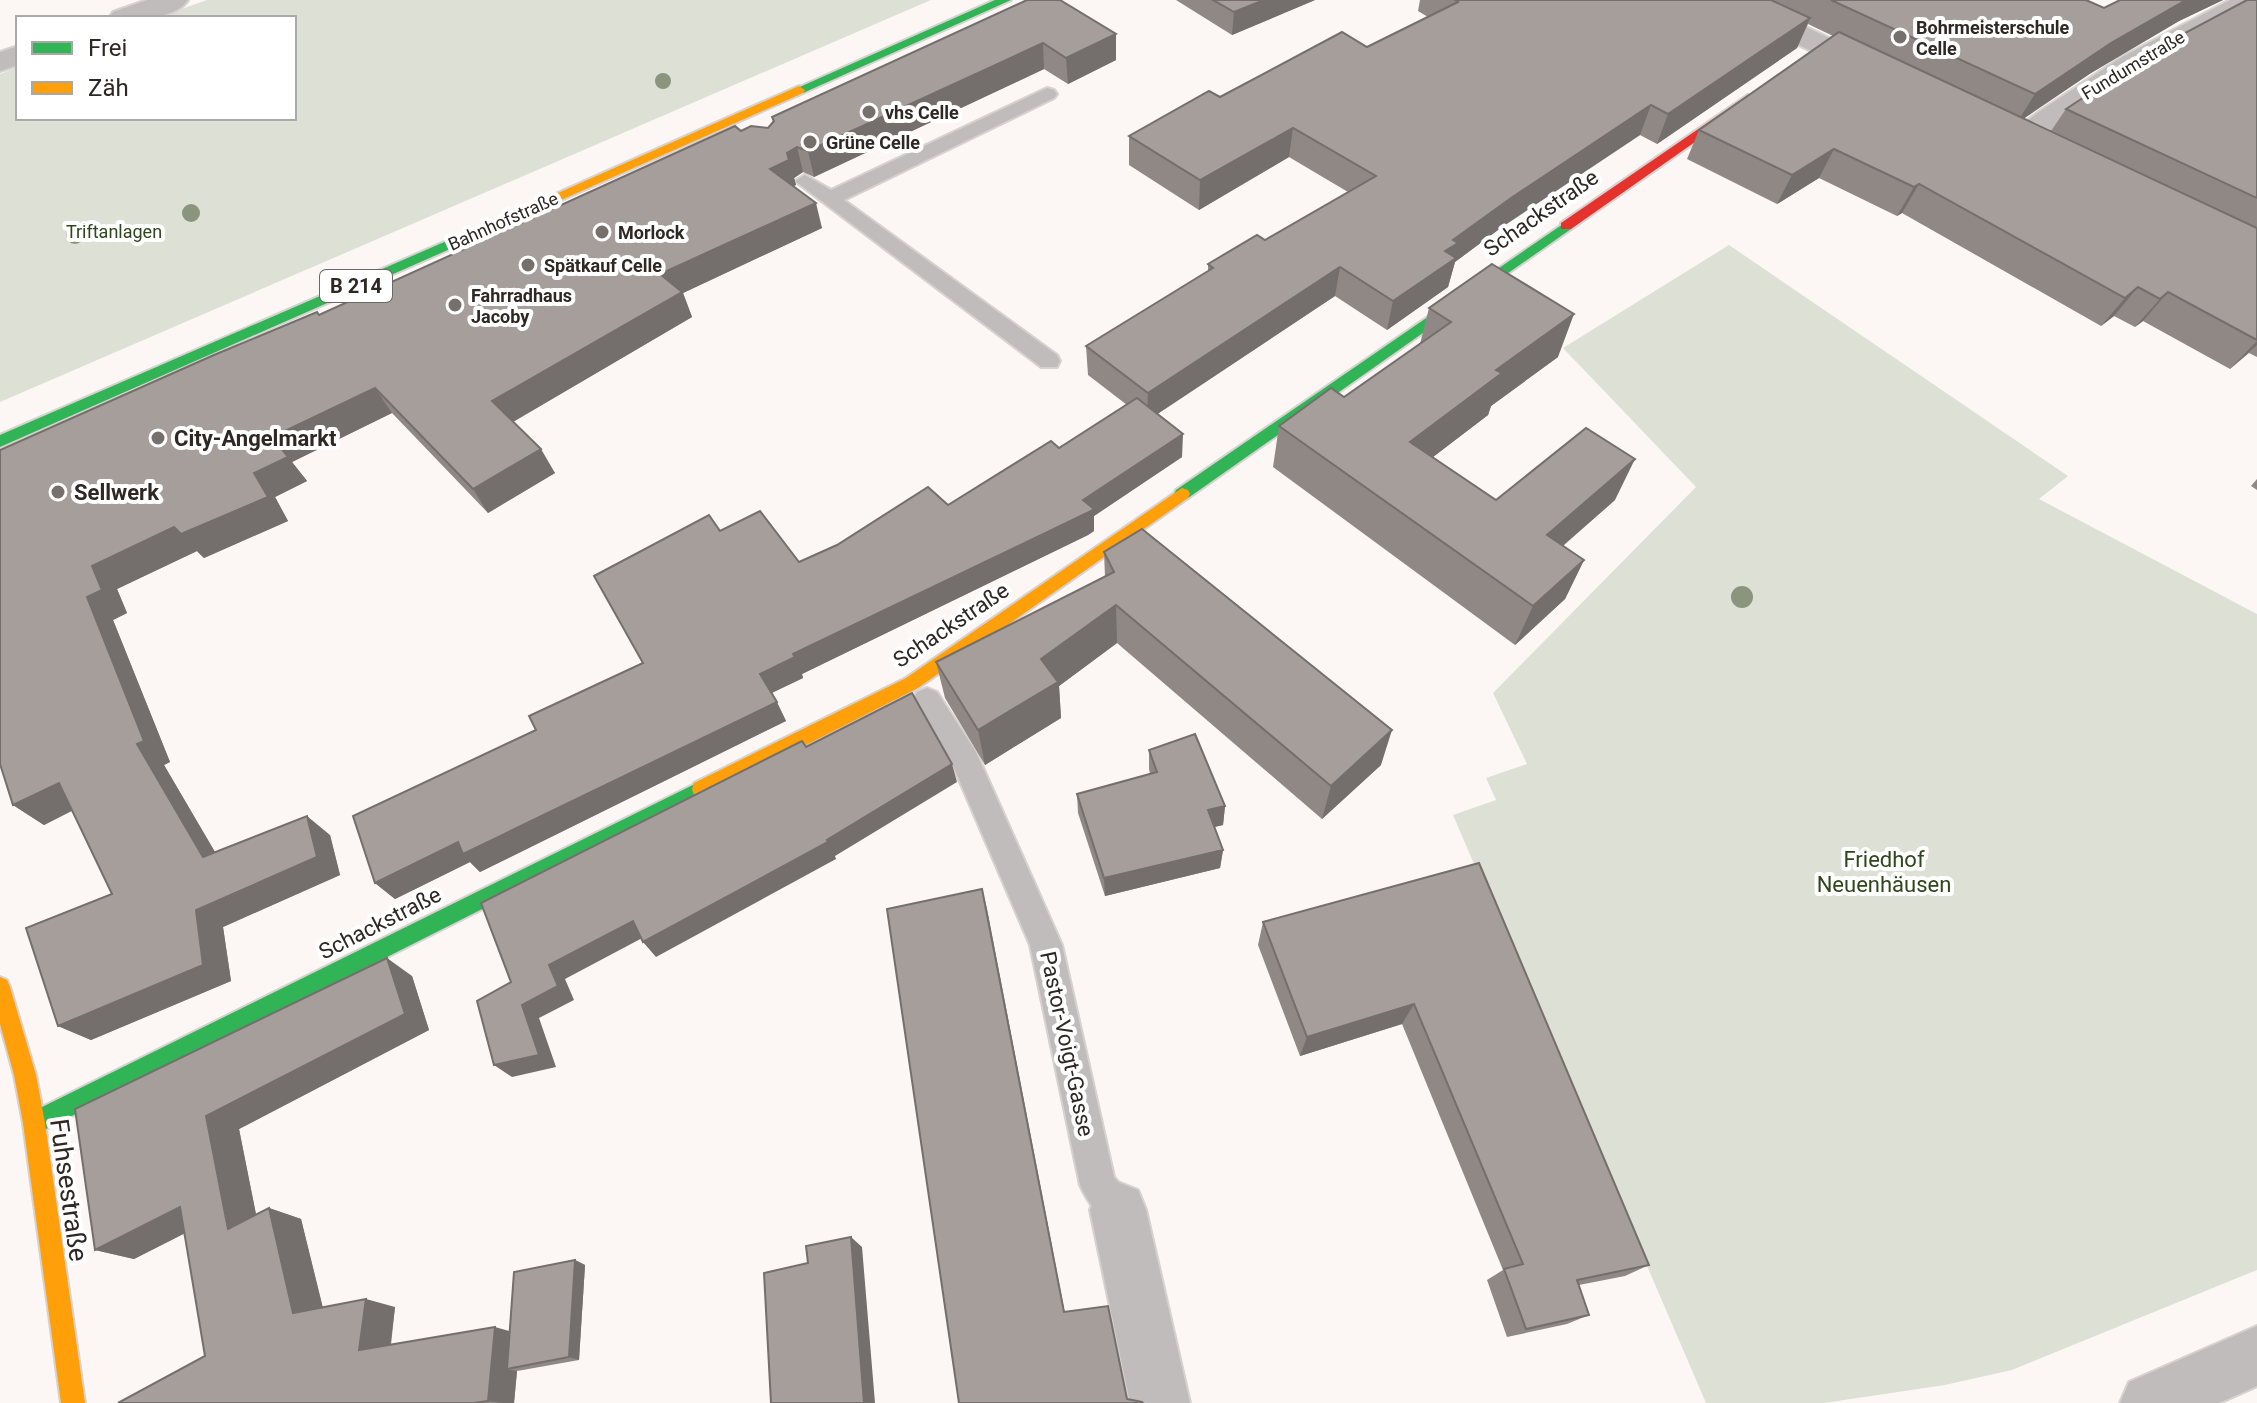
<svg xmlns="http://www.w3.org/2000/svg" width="2257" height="1403" font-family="Roboto,sans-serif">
<rect width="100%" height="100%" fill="#fcf7f5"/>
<g fill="#dde1d5">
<polygon points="207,0 931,0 0,402 0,74 18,67 18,118 294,118 294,18 156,18"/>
<polygon points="1729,245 2068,476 2039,499 2257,614 2257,1270 2012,1370 1945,1385 1824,1403 1706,1403 1453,815 1496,800 1486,778 1527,764 1493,693 1696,487 1563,348"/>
</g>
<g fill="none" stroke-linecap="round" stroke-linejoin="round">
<defs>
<g id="lane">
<polygon points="1047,88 1054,90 1057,94 1054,98 844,200 1057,355 1060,361 1057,367 1041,367 795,181 805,175 831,190"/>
<path d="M 927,688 L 937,692 L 976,752 L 1062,945 L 1114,1177 L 1131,1197 L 1136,1210 L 1131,1223 L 1118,1228 C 1100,1220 1088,1203 1080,1185 L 1030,945 L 954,768 L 913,700 L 917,692 Z"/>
</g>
<g id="street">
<path d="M 147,0 L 188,0 C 173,22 132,18 109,18 L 113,12 Z"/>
<polygon points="1714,0 1750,0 1883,64 1888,70 1883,76 1873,79 1863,76 1718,6"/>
<path d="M 2230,0 L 2257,0 L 2257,9 C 2176,46 2102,94 2030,147 L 2019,149 L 2008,147 L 2003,140 L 2037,113 L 2122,57 Z"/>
<polygon points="18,46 18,65 0,71 0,52"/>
<polygon points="1118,1182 1138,1190 1146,1210 1190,1403 1130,1403 1090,1210 1098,1190"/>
<polygon points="2257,1326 2257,1386 2219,1403 2120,1403 2129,1382"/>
</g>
<g id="fast">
<polygon points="995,0 1011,0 803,93 793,90"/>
<polygon points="495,220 502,224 500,227 0,447 0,435"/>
<polygon points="1566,222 1573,226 1571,229 1188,498 1176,498 1174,494 1176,490"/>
<polygon points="701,781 708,783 710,789 708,795 42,1131 34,1134 26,1131 23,1123 26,1115"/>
</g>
<g id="slow">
<polygon points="799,86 805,90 803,93 500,227 495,228 488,224"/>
<polygon points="1182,488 1188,490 1190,494 1188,498 918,688 708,795 701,797 694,795 692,789 694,783 906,678"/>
<polygon points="0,977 7,980 10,987 36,1075 45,1123 85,1403 61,1403 23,1123 14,1075 0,1024"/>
</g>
<polygon id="jam" points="1748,95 1754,99 1752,102 1571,229 1561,229 1561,223"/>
</defs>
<use href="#lane" stroke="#d6d2d0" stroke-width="4"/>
<use href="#street" stroke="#d6d2d0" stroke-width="4"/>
<use href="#fast" stroke="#d6d2d0" stroke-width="4"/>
<use href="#slow" stroke="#d6d2d0" stroke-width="4"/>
<use href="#jam" stroke="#d6d2d0" stroke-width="4"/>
<use href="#lane" fill="#c0bcbc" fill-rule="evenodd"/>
<use href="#street" fill="#c0bcbc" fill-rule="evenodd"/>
<use href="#fast" fill="#30b455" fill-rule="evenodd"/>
<use href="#slow" fill="#ff9f0a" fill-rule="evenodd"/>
<use href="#jam" fill="#e5322d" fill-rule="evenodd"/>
</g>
<g fill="#8b957d">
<circle cx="663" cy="81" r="8"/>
<circle cx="191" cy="213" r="9"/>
<circle cx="75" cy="235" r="9"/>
<circle cx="1742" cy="597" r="11"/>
</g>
<g fill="#8f8885">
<polygon points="1027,0 1116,60 1068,84 1044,69 814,177 803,172 794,178 796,185 794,186 822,228 683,293 692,317 513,422 555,473 488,513 392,413 292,462 307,481 275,497 288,521 204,558 197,551 117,589 127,613 113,620 170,762 164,765 215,852 330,835 340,875 223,927 231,981 91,1040 58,1026 112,894 72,811 44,825 13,805 0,450 319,315 741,131 768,128 773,123 772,117"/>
<polygon points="1176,0 1315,0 1232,35"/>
<polygon points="1420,0 2086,0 2104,8 2120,0 2223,0 2179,21 2091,73 2023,118 2051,131 2066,109 2257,0 2257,357 2249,353 2230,369 2143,321 2135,327 2114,316 2101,326 1902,213 1897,216 1819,178 1777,204 1687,159 1699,130 1833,36 1808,24 1797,48 1657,144 1640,135 1502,227 1455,262 1448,287 1387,330 1335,296 1157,414 1182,457 1094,516 1094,531 1088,535 802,674 803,678 772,693 786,721 480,872 470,862 395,899 375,883 536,730 643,663 720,531 799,562 948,505 1059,448 1127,405 1088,375 1086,346 1208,271 1208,264 1265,240 1348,192 1289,157 1199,210 1129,165 1129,136 1220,97 1367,47 1428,17 1418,11"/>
<polygon points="1429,308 1558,357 1491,406 1488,415 1433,457 1496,500 1615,500 1563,546 1584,560 1565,599 1515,645 1273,467 1279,426 1344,397 1420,344"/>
<polygon points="2257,479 2257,490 2251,486"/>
<polygon points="1104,552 1381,765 1322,819 1117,643 1059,686 1061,718 985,765 945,698 936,662 1105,577"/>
<polygon points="1149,750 1225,806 1223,825 1214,827 1223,850 1220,868 1105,896 1078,813 1077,794 1150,774 1149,769"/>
<polygon points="1479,863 1649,1265 1625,1276 1579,1285 1589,1315 1567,1324 1507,1337 1487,1280 1503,1270 1402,1024 1300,1056 1258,945 1263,922"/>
<polygon points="412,976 429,1030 239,1129 256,1215 269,1208 301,1219 323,1308 395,1307 391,1345 510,1331 575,1260 585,1265 579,1360 517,1371 514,1403 118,1403 205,1356 185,1233 134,1259 95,1250"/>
</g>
<g fill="#746f6c">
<polygon points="1264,0 1315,0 1232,35 1234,12"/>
<polygon points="2186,0 2223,0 2179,21 2091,73 2016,124 2035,94 2111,43"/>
<polygon points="1810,18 1797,48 1657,144 1668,114"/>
<polygon points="1116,34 1116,60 1068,84 1066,58"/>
<polygon points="1043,43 1044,69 814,177 808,151"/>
<polygon points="1651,105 1640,135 1502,227 1455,262 1448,287 1387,330 1393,301 1445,251 1453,240 1511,198"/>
<polygon points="1293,128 1289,157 1199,210 1200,180"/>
<polygon points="797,147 803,172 794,178 796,185 777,194 770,169 787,153"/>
<polygon points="1834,149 1819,178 1777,204 1792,175"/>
<polygon points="1919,184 1902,213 1897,216 1914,187"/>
<polygon points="816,203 822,228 683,293 692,317 506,426 492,401 660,274"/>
<polygon points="1340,267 1335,296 1147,421 1148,393"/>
<polygon points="2138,287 2114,316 2101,326 2125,298"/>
<polygon points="2168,292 2143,321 2135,327 2160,299"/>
<polygon points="1574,314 1558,357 1491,406 1488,415 1399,483 1410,442 1496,370"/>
<polygon points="2257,341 2257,345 2230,369"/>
<polygon points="375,388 392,413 292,462 307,481 275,497 288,521 204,558 197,551 117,589 127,613 113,620 170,762 164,765 229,876 203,857 137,744 87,597 92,566 254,473 272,437"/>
<polygon points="1183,434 1182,457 1094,516 1094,531 1088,535 802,674 803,678 769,694 760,674 793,654 1083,500"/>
<polygon points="541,449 555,473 488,513 473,489"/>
<polygon points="1635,459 1615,500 1530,574 1547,535"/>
<polygon points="1584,560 1565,599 1515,645 1533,606"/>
<polygon points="1116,605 1117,643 1059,686 1061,718 985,765 978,730 1041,659"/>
<polygon points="777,702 786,721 480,872 470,862 395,899 375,883 458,842"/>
<polygon points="1392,730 1381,765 1322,819 1331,786"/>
<polygon points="952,764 957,782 835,856 836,859 656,957 643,942 827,840"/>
<polygon points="59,783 88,802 44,825 13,805"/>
<polygon points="1225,806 1223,825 1206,829 1208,810"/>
<polygon points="307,816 330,835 340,875 223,927 231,981 91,1040 58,1026"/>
<polygon points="1223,850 1220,868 1105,896 1104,878"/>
<polygon points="982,889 987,909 1066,1319 1064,1312"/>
<polygon points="633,921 646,936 565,979 574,1000 539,1018 556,1067 512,1077 494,1065 522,1005 549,965"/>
<polygon points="387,958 412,976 429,1030 239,1129 261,1239 228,1229 206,1116"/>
<polygon points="1414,1004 1402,1024 1300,1056 1307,1037"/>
<polygon points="180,1207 215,1218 134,1259 95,1250"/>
<polygon points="269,1208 301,1219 326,1321 293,1313"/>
<polygon points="851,1237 862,1247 875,1403 864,1403"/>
<polygon points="575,1260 585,1265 579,1360 569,1357"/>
<polygon points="366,1299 395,1307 389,1356 359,1350"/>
<polygon points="495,1327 520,1334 507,1369 517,1371 514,1403 503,1403 488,1401"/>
</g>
<g fill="#a69e9b" stroke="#746f6c" stroke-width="2">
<polygon points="1027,0 1060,0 1116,34 1066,58 1043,43 808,151 797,147 787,153 789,160 770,169 816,203 660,274 682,292 492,401 541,449 473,489 375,388 272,437 288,457 254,473 268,497 181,534 174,527 92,566 102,590 87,597 144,741 137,744 203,857 307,816 317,857 196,910 203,965 58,1026 26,928 112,894 59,783 13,805 0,764 0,450 214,355 317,312 319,315 735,126 741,131 751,126 768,128 774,121 772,117"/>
<polygon points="1213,0 1264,0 1234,12"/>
<polygon points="1455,0 1771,0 1810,18 1668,114 1651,105 1511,198 1453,240 1458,243 1445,251 1456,258 1393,301 1340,267 1148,393 1086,346 1213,268 1208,264 1257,235 1265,240 1376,176 1293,128 1200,180 1129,136 1209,91 1220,97 1342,32 1367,47 1458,2"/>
<polygon points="1831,0 2086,0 2104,8 2120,0 2186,0 2111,43 2035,94"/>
<polygon points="2247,0 2257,0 2257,198 2066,109 2168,42"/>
<polygon points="1839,32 2257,228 2257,340 2168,292 2160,299 2138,287 2125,298 1919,184 1914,187 1834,149 1792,175 1699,130"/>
<polygon points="1492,264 1574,314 1496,370 1502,373 1410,442 1496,500 1586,428 1635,459 1547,535 1584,560 1533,606 1279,426 1331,388 1344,397 1451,322 1429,308"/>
<polygon points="1137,398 1183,434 1083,500 1094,509 1087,513 793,654 795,657 760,674 777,702 463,854 458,842 375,883 353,816 536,730 529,716 643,663 594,576 709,515 720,531 760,511 799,562 837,545 928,487 948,505 1051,441 1059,448"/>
<polygon points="1142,529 1392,730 1331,786 1116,605 1041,659 1058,682 978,730 936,662 1114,572 1104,552"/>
<polygon points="912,693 952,764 827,840 828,842 643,942 633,921 549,965 558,986 522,1005 539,1055 494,1065 477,1001 511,982 481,903 802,741 806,747"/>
<polygon points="1195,734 1225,806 1208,810 1223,850 1104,878 1077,794 1157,772 1149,750"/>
<polygon points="1479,863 1649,1265 1577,1280 1589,1315 1526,1329 1504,1269 1523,1264 1414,1004 1307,1037 1263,922"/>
<polygon points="982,889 1064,1312 1108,1306 1127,1399 1142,1402 1143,1403 959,1403 887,909"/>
<polygon points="387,958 405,1014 206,1116 228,1229 269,1208 293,1313 366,1299 359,1350 495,1327 488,1401 474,1403 118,1403 205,1356 180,1207 95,1250 75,1109"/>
<polygon points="851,1237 864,1403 771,1403 764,1273 808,1263 806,1246"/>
<polygon points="575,1260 569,1357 507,1369 514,1272"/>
</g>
<g fill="#76706c" stroke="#fff" stroke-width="3">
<circle cx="1900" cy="37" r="8"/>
<circle cx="869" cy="112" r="8"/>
<circle cx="810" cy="142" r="8"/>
<circle cx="602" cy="232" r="8"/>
<circle cx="528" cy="265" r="8"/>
<circle cx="455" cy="305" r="8"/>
<circle cx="158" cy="438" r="8"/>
<circle cx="58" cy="492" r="8"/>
</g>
<g text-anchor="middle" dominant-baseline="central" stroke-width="8" stroke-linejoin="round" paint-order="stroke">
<g font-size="18" font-weight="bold" fill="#2e2723" stroke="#fff" text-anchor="start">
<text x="1916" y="27">Bohrmeisterschule<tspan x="1916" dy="21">Celle</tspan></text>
<text x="885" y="112">vhs Celle</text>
<text x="826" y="142">Grüne Celle</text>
<text x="618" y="232">Morlock</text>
<text x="544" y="265">Spätkauf Celle</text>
<text x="471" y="295">Fahrradhaus<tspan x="471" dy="21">Jacoby</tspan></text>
</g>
<g font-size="18" fill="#2e2723" stroke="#fff">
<text transform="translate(2133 65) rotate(-31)">Fundumstraße</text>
<text transform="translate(503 221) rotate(-24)">Bahnhofstraße</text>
</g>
<g font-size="18" fill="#2f451b" stroke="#fff">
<text x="114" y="231">Triftanlagen</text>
</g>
<rect fill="#fff" stroke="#6d6865" stroke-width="2" x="320" y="270" width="72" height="32" rx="6"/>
<g font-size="20" font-weight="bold" fill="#2e2723">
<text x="356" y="286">B 214</text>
</g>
<g font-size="22" fill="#2e2723" stroke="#fff">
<text transform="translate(1541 213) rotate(-35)">Schackstraße</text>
<text transform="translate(951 625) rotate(-34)">Schackstraße</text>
<text transform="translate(380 923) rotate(-27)">Schackstraße</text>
<text transform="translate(1067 1044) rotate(78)">Pastor-Voigt-Gasse</text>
</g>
<g font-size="22" font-weight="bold" fill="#2e2723" stroke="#fff" text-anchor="start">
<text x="174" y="438">City-Angelmarkt</text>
<text x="74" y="492">Sellwerk</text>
</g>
<g font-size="22" fill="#2f451b" stroke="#fff">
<text x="1884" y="859">Friedhof<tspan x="1884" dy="25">Neuenhäusen</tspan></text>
</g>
<g font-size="26" fill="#2e2723" stroke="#fff">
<text transform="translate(69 1190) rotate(82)">Fuhsestraße</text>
</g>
</g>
<rect x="16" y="16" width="280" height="104" fill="#ffffff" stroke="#aba9a7" stroke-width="2"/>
<rect x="32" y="42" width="40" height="12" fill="#30b455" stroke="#aba9a7" stroke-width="2"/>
<text x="88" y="56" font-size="24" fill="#2e2723">Frei</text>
<rect x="32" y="82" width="40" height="12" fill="#ff9f0a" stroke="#aba9a7" stroke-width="2"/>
<text x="88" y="96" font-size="24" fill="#2e2723">Zäh</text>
</svg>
